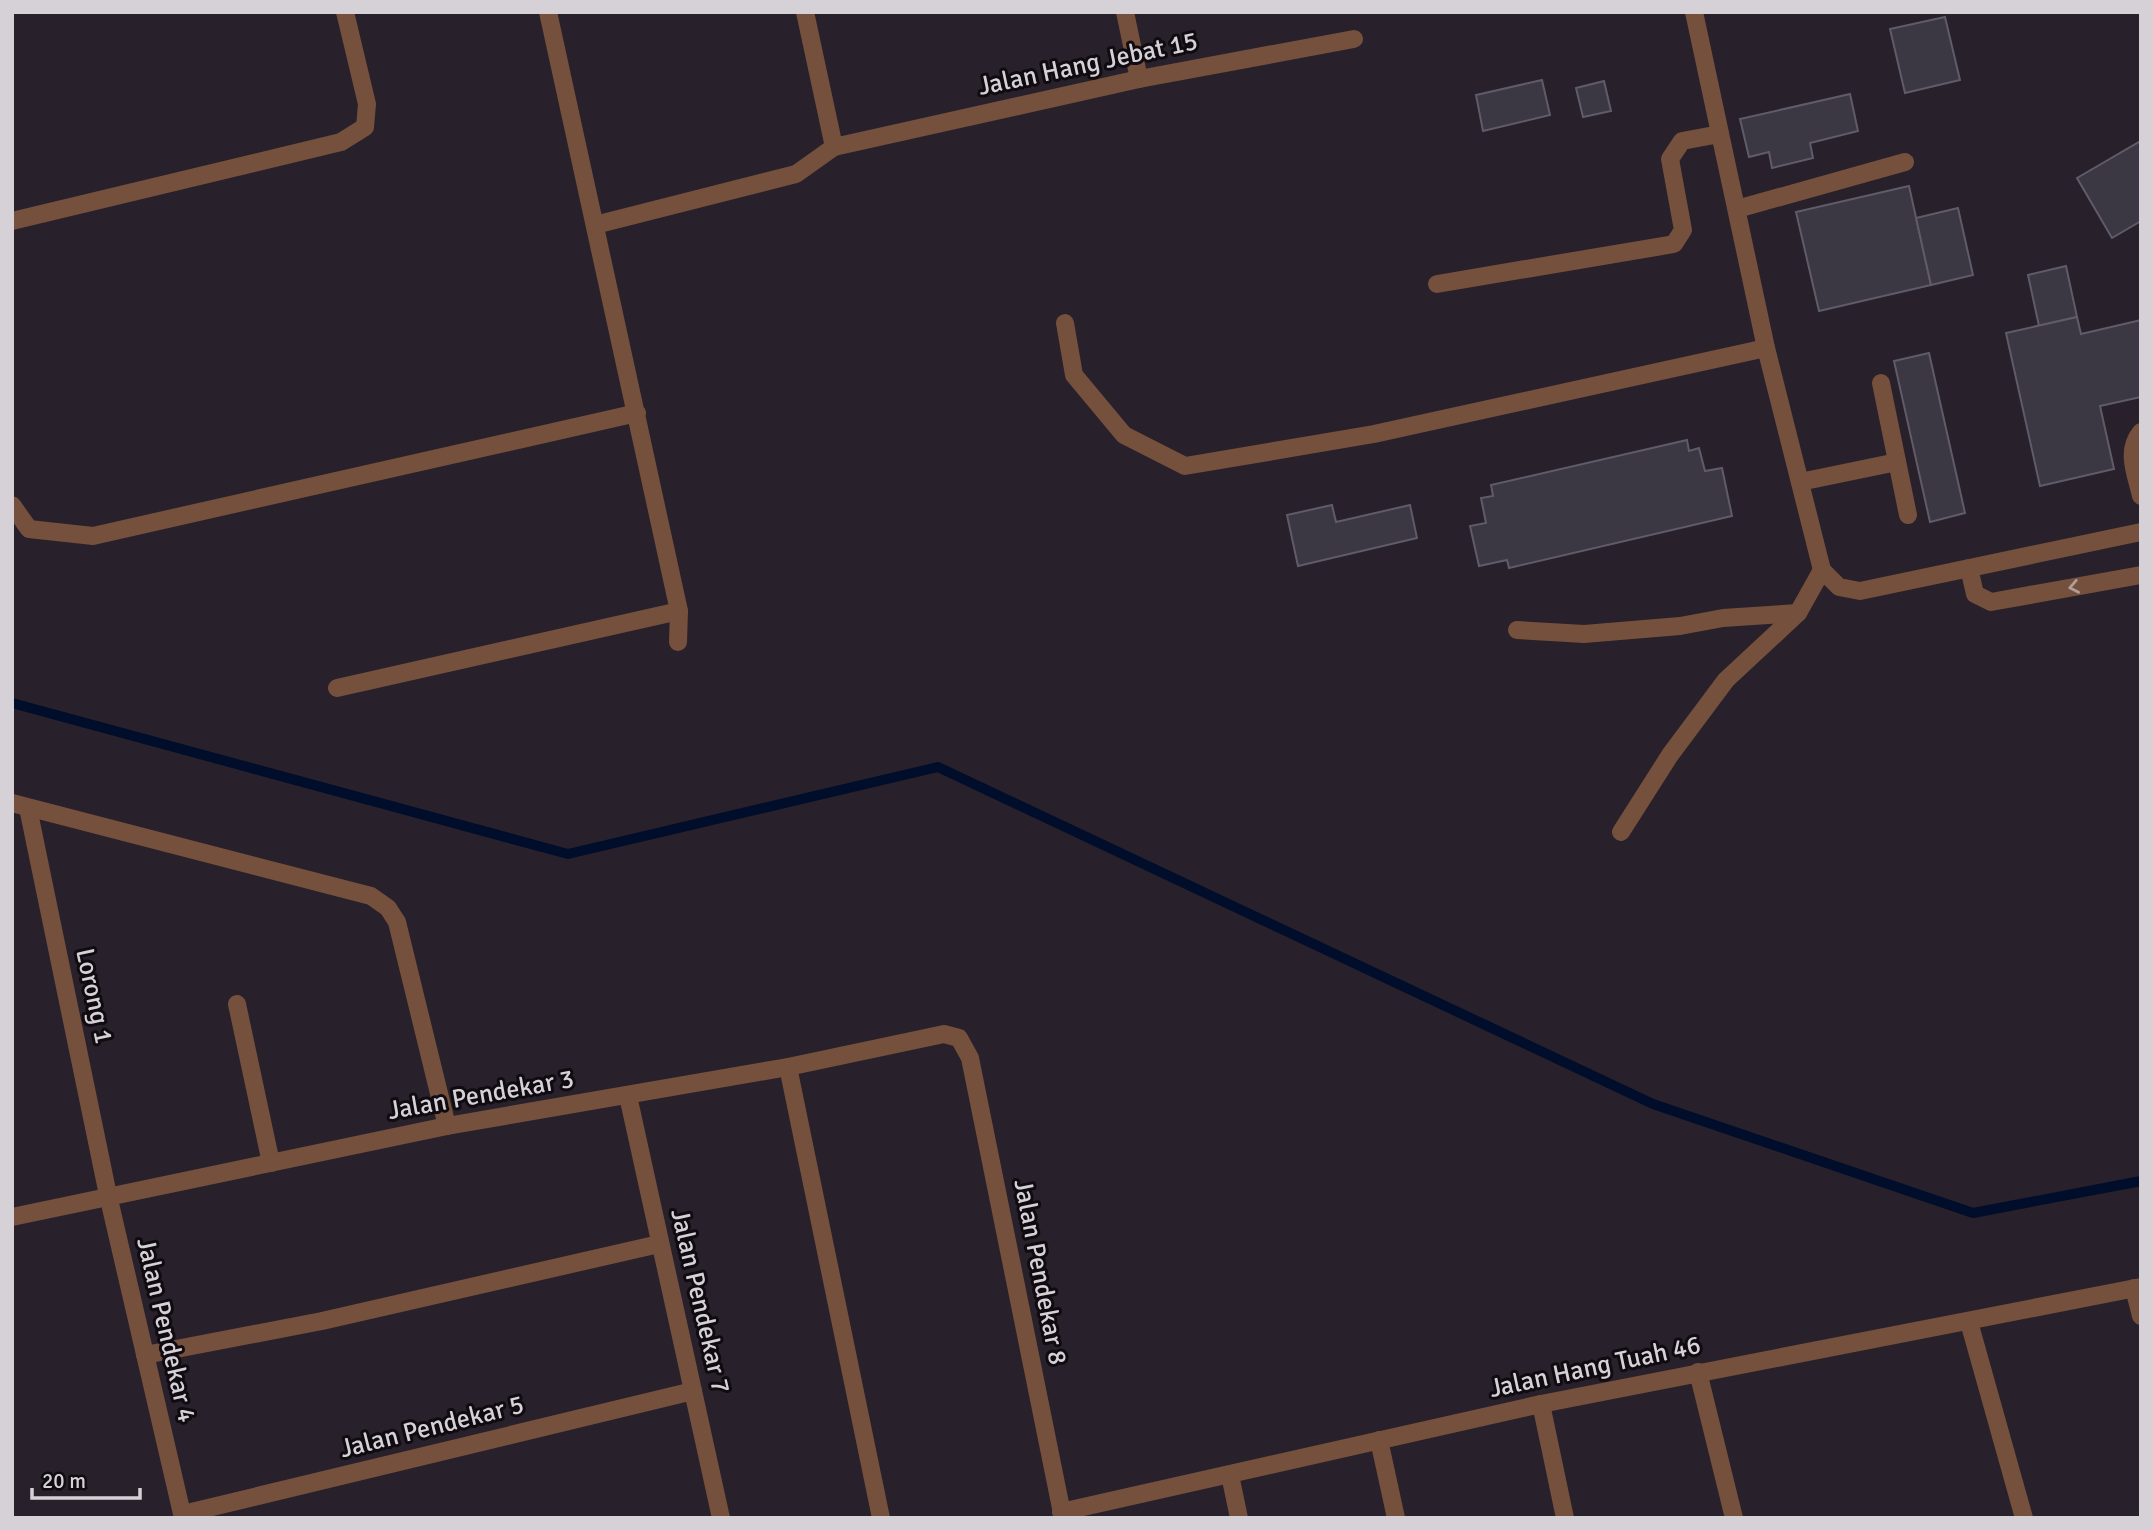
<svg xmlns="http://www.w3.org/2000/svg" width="2153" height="1530" font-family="Signika,sans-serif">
<rect width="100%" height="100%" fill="#28202a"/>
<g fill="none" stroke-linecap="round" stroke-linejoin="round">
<polyline stroke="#000d2b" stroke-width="10" points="12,703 568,854 938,767 1653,1104 1973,1213 2141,1181"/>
</g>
<g fill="#3b3743" stroke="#5f5b68" stroke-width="2">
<polygon points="1945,17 1960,80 1905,93 1890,29"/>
<polygon points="1542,80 1550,115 1483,131 1476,95"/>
<polygon points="1604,81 1611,111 1583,117 1576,88"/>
<polygon points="1850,94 1858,131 1810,143 1813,158 1772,168 1769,152 1749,157 1740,119"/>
<polygon points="2139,142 2141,146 2141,221 2112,238 2077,178"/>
<polygon points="1909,186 1931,285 1819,311 1796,212"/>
<polygon points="1958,208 1973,275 1931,285 1916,218"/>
<polygon points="2066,266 2077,317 2039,326 2028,275"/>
<polygon points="2077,317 2081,334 2141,320 2141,397 2100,406 2114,469 2040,486 2006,333"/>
<polygon points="1929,353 1965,513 1930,522 1894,361"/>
<polygon points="1687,440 1689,451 1699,448 1705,471 1722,468 1732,516 1509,568 1507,560 1479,566 1470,526 1486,523 1481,498 1493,496 1491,485"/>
<polygon points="1332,505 1336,522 1410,505 1417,538 1298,566 1287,515"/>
</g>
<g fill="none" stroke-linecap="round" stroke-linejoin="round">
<g stroke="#74503d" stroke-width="18">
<polyline points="548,12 679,611 678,642"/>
<polyline points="805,12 834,147"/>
<polyline points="1125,12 1139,79"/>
<polyline points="1694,12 1766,348 1822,570 1839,587 1860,591 2141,532"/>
<polyline points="1737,209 1905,162"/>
<polyline points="12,221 341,142 365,127 367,104 345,12"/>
<polyline points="595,225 796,174 834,147 1139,79 1354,39"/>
<polyline points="1437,284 1674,244 1683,230 1670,159 1682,141 1720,134"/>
<polyline points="1065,323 1074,375 1124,435 1185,466 1374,434 1766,348"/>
<polyline points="1881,383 1908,515"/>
<path d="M 2141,432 C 2125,451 2136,474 2141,496"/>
<polyline points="1800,482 1897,462"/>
<polyline points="12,505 29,529 93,536 637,413"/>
<polyline points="1969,568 1975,594 1991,602 2141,575"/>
<polyline points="1517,630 1584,634 1680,626 1723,618 1798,613"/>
<polyline points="337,688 679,611"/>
<polyline points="12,803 371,896 388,908 397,922 447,1126"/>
<polyline points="28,808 108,1195 183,1518"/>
<polyline points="1621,832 1670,755 1726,680 1798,613 1822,570"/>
<polyline points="237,1004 271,1163"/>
<polyline points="788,1067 881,1518"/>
<polyline points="628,1096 721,1518"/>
<polyline points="12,1217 447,1126 788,1067 944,1034 959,1038 970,1058 1063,1518"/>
<polyline points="2134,1288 2141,1316"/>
<polyline points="1969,1322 2024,1518"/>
<polyline points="145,1355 322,1321 659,1244"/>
<polyline points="1698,1372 1734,1518"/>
<polyline points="1541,1404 1565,1518"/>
<polyline points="1379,1440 1396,1518"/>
<polyline points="1230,1475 1239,1518"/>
<polyline points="1061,1512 1541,1404 2141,1287"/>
<polyline points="183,1514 693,1391"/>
</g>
</g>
<defs><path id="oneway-chevron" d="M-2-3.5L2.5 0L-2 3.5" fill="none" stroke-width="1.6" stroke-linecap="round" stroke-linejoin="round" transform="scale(1.75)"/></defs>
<use stroke="#af9d99" href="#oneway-chevron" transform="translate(2074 587) rotate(169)"/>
<g text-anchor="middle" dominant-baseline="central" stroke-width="6" stroke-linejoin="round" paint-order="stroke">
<g font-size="26" fill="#d6d1d7" stroke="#0f0b10">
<text transform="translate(1088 64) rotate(-12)">Jalan Hang Jebat 15</text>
<text transform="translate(94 996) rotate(78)">Lorong 1</text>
<text transform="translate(481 1095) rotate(-10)">Jalan Pendekar 3</text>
<text transform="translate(1040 1272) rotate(79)">Jalan Pendekar 8</text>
<text transform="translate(700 1301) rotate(77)">Jalan Pendekar 7</text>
<text transform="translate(166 1330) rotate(77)">Jalan Pendekar 4</text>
<text transform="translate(1595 1367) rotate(-12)">Jalan Hang Tuah 46</text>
<text transform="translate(432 1427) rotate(-14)">Jalan Pendekar 5</text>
</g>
</g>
<rect width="2153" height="1530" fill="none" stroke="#d6d1d7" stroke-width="28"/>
<path d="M32 1488v10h108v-10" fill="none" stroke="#d6d1d7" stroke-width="3.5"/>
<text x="42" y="1488" font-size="21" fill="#d6d1d7" stroke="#0f0b10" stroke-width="5" paint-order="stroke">20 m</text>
</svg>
